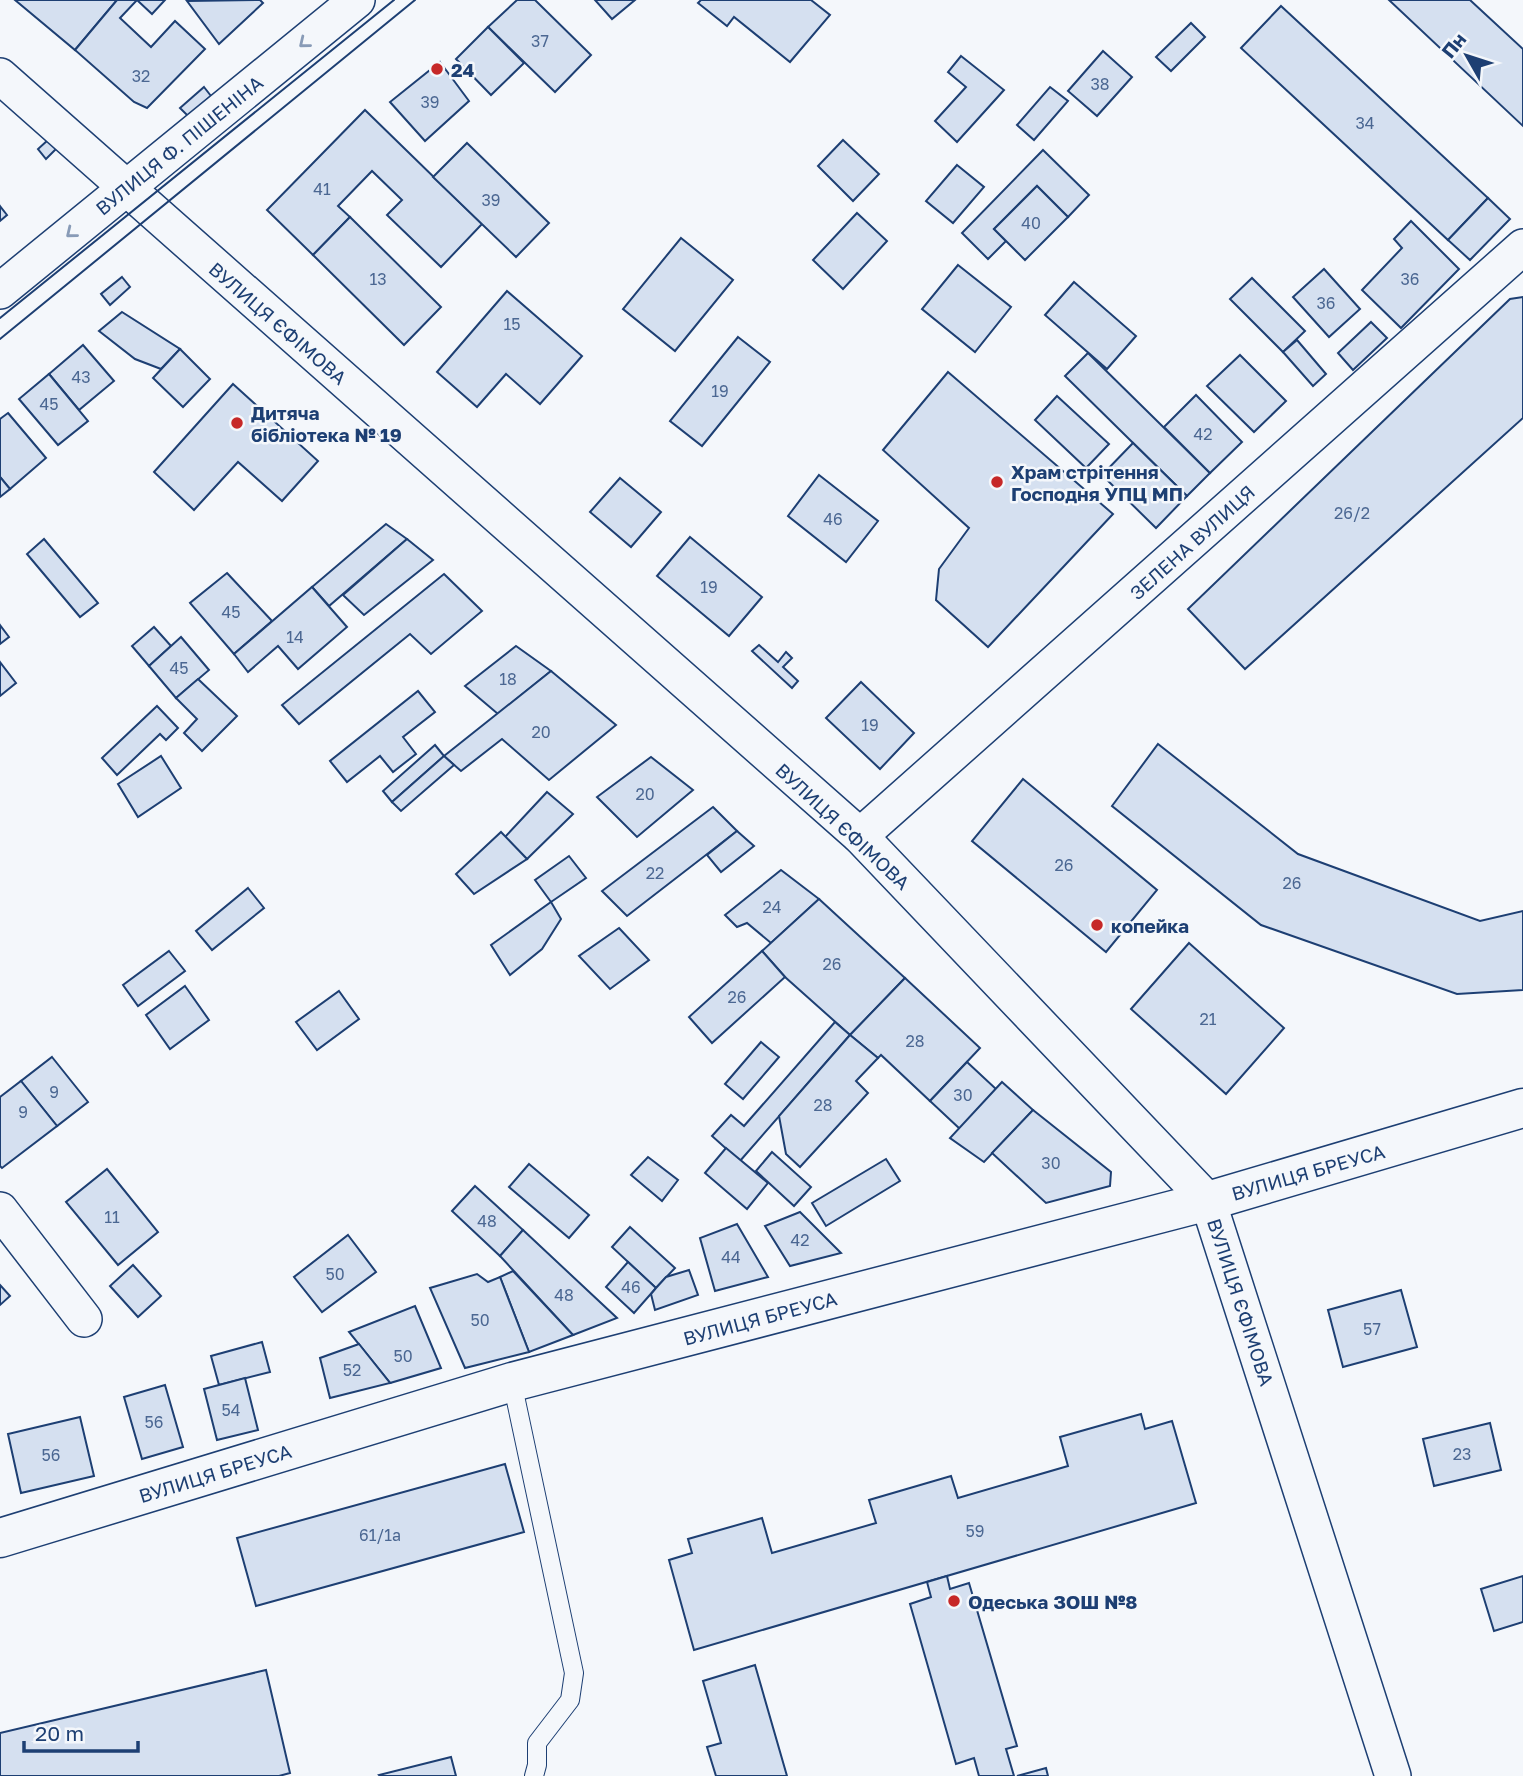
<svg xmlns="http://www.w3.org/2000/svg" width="1523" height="1776" font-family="'Golos Text',sans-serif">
<rect width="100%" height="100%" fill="#f4f7fb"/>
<g fill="#d5e0f0" stroke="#1d3f73" stroke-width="2">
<polygon points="15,0 117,0 75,50"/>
<polygon points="117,0 165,0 152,14 137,0 120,18 151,47 175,21 205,49 147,108 134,102 75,50"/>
<polygon points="260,0 263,3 219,44 187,1"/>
<polygon points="517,0 535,0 591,55 555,92 488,27"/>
<polygon points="595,0 635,0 612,19"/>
<polygon points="701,0 811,0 830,15 790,62 734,17 727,26 698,3"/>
<polygon points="1389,0 1470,0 1523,49 1523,126"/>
<polygon points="1281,6 1488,198 1448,240 1241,48"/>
<polygon points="1191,23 1205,37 1171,71 1156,57"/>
<polygon points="488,27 524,63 491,95 456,59"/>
<polygon points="1103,51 1132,77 1097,116 1068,91"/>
<polygon points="961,56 1004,90 957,142 935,121 966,87 948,72"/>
<polygon points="440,62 469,101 425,141 390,102"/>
<polygon points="204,87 211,96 188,116 180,108"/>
<polygon points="1050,87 1068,101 1034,140 1017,125"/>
<polygon points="365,110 482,224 441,267 387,215 402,200 372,171 338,206 350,217 313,255 267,210"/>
<polygon points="48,140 56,149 46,159 38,149"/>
<polygon points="843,140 879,174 853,201 818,166"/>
<polygon points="467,143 549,223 516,257 433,177"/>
<polygon points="1043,150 1089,195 1068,217 1037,186 994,229 1006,241 988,259 962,233"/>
<polygon points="957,165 984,187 953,223 926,201"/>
<polygon points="1037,186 1068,217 1025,260 994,229"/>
<polygon points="1488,198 1510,219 1470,260 1448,240"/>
<polygon points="0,206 7,215 0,221"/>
<polygon points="857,213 887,241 843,289 813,260"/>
<polygon points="350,217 441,307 404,345 313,255"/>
<polygon points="1411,221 1459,269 1401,328 1362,290 1402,248 1394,239"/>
<polygon points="681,238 733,280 675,351 623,309"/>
<polygon points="958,265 1011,307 975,352 922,309"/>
<polygon points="1324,269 1360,309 1329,337 1293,297"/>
<polygon points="122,277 130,287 110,305 101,294"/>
<polygon points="1252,278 1305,331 1283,352 1230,299"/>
<polygon points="1074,282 1136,336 1107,369 1045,315"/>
<polygon points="507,291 582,356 540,404 506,374 477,407 437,372"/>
<polygon points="1523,297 1523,418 1245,669 1188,609 1510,299"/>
<polygon points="122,312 180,349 161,369 135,359 99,331"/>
<polygon points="1371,322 1387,338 1353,370 1338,353"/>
<polygon points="738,337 770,362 702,446 670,421"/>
<polygon points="1297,340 1326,374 1313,386 1283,352"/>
<polygon points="83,345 114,381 79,410 49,374"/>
<polygon points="180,349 210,379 183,407 153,378"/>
<polygon points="1088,353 1210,473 1187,496 1065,376"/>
<polygon points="1240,355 1286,401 1254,432 1207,386"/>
<polygon points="948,372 1113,514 988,647 936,600 939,569 969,528 883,450"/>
<polygon points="49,374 88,421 58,445 19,399"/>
<polygon points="233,384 318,461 282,501 238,462 194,510 154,472"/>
<polygon points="1196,395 1242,442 1210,473 1164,427"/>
<polygon points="1057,396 1109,444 1086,468 1035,420"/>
<polygon points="8,413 46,458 10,489 0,477 0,419"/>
<polygon points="1133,443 1187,496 1156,528 1102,475"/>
<polygon points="819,475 878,521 846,562 788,516"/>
<polygon points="0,477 10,489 0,497"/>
<polygon points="620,478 661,512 631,547 590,512"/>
<polygon points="386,524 407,539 329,606 312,587"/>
<polygon points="690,537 762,597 729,636 657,576"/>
<polygon points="44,539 98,603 80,617 27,554"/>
<polygon points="407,539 433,560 364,615 343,595"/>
<polygon points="227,573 272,621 234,654 190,603"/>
<polygon points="444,574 482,611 431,654 410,634 299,724 282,705"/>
<polygon points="312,587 347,627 298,669 278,646 248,672 234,654"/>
<polygon points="0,625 9,637 0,644"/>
<polygon points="154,627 171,646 149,666 132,646"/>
<polygon points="181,637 209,670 176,698 149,666"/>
<polygon points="759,645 778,662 786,652 792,658 783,667 798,681 792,688 752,651"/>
<polygon points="516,646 551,671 498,714 465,686"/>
<polygon points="0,662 16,683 0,696"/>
<polygon points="551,671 616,725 549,780 502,739 461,771 444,756"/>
<polygon points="198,679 237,716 202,751 184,733 197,719 176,698"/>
<polygon points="861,682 914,733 880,769 826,718"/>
<polygon points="418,691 435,712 403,737 416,754 393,772 380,756 347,782 330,761"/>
<polygon points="157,706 178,728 166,740 160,734 117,775 102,758"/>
<polygon points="1158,744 1298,854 1480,921 1523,911 1523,990 1457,994 1261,925 1112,806"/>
<polygon points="435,745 444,756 392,802 383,791"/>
<polygon points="161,756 181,788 138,817 118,784"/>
<polygon points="444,756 454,765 401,811 392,802"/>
<polygon points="651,757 693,790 637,837 597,797"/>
<polygon points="1023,779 1157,890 1106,952 972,841"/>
<polygon points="547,792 573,814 527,859 505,837"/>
<polygon points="713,807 737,831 627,916 602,891"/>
<polygon points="737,831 754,846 721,872 707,855"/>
<polygon points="501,832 527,859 474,894 456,874"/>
<polygon points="569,856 586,878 551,902 535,880"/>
<polygon points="781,870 819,899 771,943 747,923 737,927 725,915"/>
<polygon points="248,888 264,908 212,950 196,931"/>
<polygon points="819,899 905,978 850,1035 785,977 762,951"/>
<polygon points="551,902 561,919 542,949 510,975 491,945"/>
<polygon points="619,928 649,960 610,989 579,956"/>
<polygon points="1189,943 1284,1028 1226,1094 1131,1009"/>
<polygon points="169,951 185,971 138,1006 123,985"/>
<polygon points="762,951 785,977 712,1043 689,1017"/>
<polygon points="905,978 980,1048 930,1101 881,1055 878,1058 850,1035"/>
<polygon points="185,986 209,1020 170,1049 146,1015"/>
<polygon points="339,991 359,1019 317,1050 296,1022"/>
<polygon points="835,1022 850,1035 740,1161 712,1136 731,1115 744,1126"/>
<polygon points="850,1035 878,1058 856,1081 868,1093 800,1167 786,1154 779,1116"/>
<polygon points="761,1042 779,1057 743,1099 725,1084"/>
<polygon points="52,1057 88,1102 57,1126 21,1081"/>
<polygon points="967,1062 996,1089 960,1129 930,1101"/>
<polygon points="21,1081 57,1126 2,1168 0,1166 0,1097"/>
<polygon points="1002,1082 1033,1110 984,1162 950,1138"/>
<polygon points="1033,1110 1111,1172 1110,1186 1046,1203 992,1153"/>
<polygon points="726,1148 768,1183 747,1209 705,1173"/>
<polygon points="772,1152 811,1187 794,1206 756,1171"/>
<polygon points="648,1157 678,1180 662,1201 631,1175"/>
<polygon points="886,1159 900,1181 826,1226 812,1203"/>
<polygon points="529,1164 589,1215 569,1238 509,1187"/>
<polygon points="107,1169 158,1232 118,1265 66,1202"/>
<polygon points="475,1186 523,1230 500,1256 452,1211"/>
<polygon points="800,1212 841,1253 790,1266 765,1226"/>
<polygon points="737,1224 768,1277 715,1291 700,1238"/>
<polygon points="630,1227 675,1268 656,1288 612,1247"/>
<polygon points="523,1230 617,1318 573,1335 500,1256"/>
<polygon points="348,1235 376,1272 322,1312 294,1277"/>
<polygon points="628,1262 656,1288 634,1313 606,1287"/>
<polygon points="133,1265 161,1296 138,1317 110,1286"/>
<polygon points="689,1270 698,1295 655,1310 651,1294 656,1288 666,1277"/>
<polygon points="513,1271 573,1335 529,1352 500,1277"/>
<polygon points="477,1274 488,1282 500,1277 529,1352 465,1368 430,1288"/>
<polygon points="0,1285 10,1296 0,1305"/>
<polygon points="1401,1290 1417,1347 1343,1367 1328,1310"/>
<polygon points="415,1306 441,1368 390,1383 349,1332"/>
<polygon points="262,1342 270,1372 219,1385 211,1356"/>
<polygon points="359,1344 390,1383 330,1398 320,1358"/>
<polygon points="245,1378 258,1430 217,1440 204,1389"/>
<polygon points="165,1385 183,1447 142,1459 124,1397"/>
<polygon points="1141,1414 1145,1429 1172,1421 1196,1503 694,1650 669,1560 692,1553 688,1539 762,1518 772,1553 876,1523 869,1500 951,1476 958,1498 1068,1466 1060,1437"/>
<polygon points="80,1417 94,1476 21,1493 8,1434"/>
<polygon points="1490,1423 1501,1470 1434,1486 1423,1439"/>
<polygon points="505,1464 524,1532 256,1606 237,1538"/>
<polygon points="947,1576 950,1589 969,1583 1017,1746 1006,1749 1014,1776 979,1776 974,1758 956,1764 910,1604 931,1597 927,1582"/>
<polygon points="1523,1576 1523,1622 1494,1631 1481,1589"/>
<polygon points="755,1665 787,1776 716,1776 707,1747 721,1743 703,1681"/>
<polygon points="266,1670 290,1773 279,1776 0,1776 0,1733"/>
<polygon points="451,1757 456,1776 380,1776 379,1775"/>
<polygon points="1046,1768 1048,1776 1017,1776"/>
</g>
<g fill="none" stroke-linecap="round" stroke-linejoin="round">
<defs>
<polyline id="service" points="512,1382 574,1673 570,1700 537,1743 537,1765 534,1776"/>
<g id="minor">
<polyline points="0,76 860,836 1208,1201 1393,1776"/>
<polyline points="0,291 357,0"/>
<polyline points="860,836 1523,247"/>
<polyline points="0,1210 84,1319"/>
</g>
<polyline id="tertiary" points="0,1538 512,1382 1208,1201 1523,1108"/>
</defs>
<use href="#service" stroke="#1d3f73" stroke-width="20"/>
<use href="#minor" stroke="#1d3f73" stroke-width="38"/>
<use href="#tertiary" stroke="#1d3f73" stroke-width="41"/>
<use href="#service" stroke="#f4f7fb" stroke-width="18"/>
<use href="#minor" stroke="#f4f7fb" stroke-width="35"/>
<use href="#tertiary" stroke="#f4f7fb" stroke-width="38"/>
<g stroke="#1d3f73" stroke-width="2">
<polyline points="0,318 394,0"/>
<polyline points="0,339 415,0"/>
</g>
</g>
<defs><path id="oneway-chevron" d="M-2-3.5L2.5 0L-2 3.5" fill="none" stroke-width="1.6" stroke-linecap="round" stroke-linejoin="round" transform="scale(1.75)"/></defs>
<g stroke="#889bb7">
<use href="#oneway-chevron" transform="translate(304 43) rotate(141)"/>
<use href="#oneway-chevron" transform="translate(71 233) rotate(141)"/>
</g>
<g fill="#c62828" stroke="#f4f7fb" stroke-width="2.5">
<circle cx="437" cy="69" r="7"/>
<circle cx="237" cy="423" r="7"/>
<circle cx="997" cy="482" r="7"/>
<circle cx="1097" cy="925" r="7"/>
<circle cx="954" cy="1601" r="7"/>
</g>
<g text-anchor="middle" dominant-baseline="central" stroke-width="5" stroke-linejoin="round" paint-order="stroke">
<g font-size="16" fill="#4b6792">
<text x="540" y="41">37</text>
<text x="141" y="76">32</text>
<text x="1100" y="84">38</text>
<text x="430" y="102">39</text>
<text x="1365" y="123">34</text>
<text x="322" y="189">41</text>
<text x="491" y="200">39</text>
<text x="1031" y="223">40</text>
<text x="378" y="279">13</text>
<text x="1410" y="279">36</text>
<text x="1326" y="303">36</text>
<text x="512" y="324">15</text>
<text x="81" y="377">43</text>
<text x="720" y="391">19</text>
<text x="49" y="404">45</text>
<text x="1203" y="434">42</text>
<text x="1352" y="513">26/2</text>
<text x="833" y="519">46</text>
<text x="709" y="587">19</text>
<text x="231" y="612">45</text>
<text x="295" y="637">14</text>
<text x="179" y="668">45</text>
<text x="508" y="679">18</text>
<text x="870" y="725">19</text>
<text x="541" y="732">20</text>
<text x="645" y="794">20</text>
<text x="1064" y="865">26</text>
<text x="655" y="873">22</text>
<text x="1292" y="883">26</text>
<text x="772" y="907">24</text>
<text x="832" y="964">26</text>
<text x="737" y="997">26</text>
<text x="1208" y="1019">21</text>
<text x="915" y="1041">28</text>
<text x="54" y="1092">9</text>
<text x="963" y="1095">30</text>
<text x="823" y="1105">28</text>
<text x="23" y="1112">9</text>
<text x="1051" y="1163">30</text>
<text x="112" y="1217">11</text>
<text x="487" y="1221">48</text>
<text x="800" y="1240">42</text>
<text x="731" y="1257">44</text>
<text x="335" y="1274">50</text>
<text x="631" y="1287">46</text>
<text x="564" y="1295">48</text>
<text x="480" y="1320">50</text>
<text x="1372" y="1329">57</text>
<text x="403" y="1356">50</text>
<text x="352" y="1370">52</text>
<text x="231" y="1410">54</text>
<text x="154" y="1422">56</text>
<text x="1462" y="1454">23</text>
<text x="51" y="1455">56</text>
<text x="975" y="1531">59</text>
<text x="380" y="1535">61/1а</text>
</g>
<g font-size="19" font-weight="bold" fill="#1d3f73" stroke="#f4f7fb" text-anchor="start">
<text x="451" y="69">24</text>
<text x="251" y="412">Дитяча<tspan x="251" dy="22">бібліотека № 19</tspan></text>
<text x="1011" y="471">Храм стрітення<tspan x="1011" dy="22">Господня УПЦ МП</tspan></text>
<text x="1111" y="925">копейка</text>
<text x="968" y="1601">Одеська ЗОШ №8</text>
</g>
<g font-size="19" fill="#1d3f73" stroke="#f4f7fb">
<text transform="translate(179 145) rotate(-39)">ВУЛИЦЯ Ф. ПІШЕНІНА</text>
<text transform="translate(278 323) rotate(41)">ВУЛИЦЯ ЄФІМОВА</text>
<text transform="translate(1192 542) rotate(-42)">ЗЕЛЕНА ВУЛИЦЯ</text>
<text transform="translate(843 826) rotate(43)">ВУЛИЦЯ ЄФІМОВА</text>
<text transform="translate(1308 1172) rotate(-16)">ВУЛИЦЯ БРЕУСА</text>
<text transform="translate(1241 1302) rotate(72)">ВУЛИЦЯ ЄФІМОВА</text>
<text transform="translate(760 1318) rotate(-15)">ВУЛИЦЯ БРЕУСА</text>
<text transform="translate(215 1473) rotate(-17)">ВУЛИЦЯ БРЕУСА</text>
</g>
</g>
<g transform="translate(1467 56) rotate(309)" stroke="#f4f7fb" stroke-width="5" paint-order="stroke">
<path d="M0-5L12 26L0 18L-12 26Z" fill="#1d3f73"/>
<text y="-10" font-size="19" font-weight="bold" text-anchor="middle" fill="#1d3f73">Пн</text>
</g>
<path d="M24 1741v10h114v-10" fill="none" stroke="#1d3f73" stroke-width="3.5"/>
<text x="35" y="1741" font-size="21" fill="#1d3f73" stroke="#f4f7fb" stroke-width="5" paint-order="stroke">20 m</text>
</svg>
